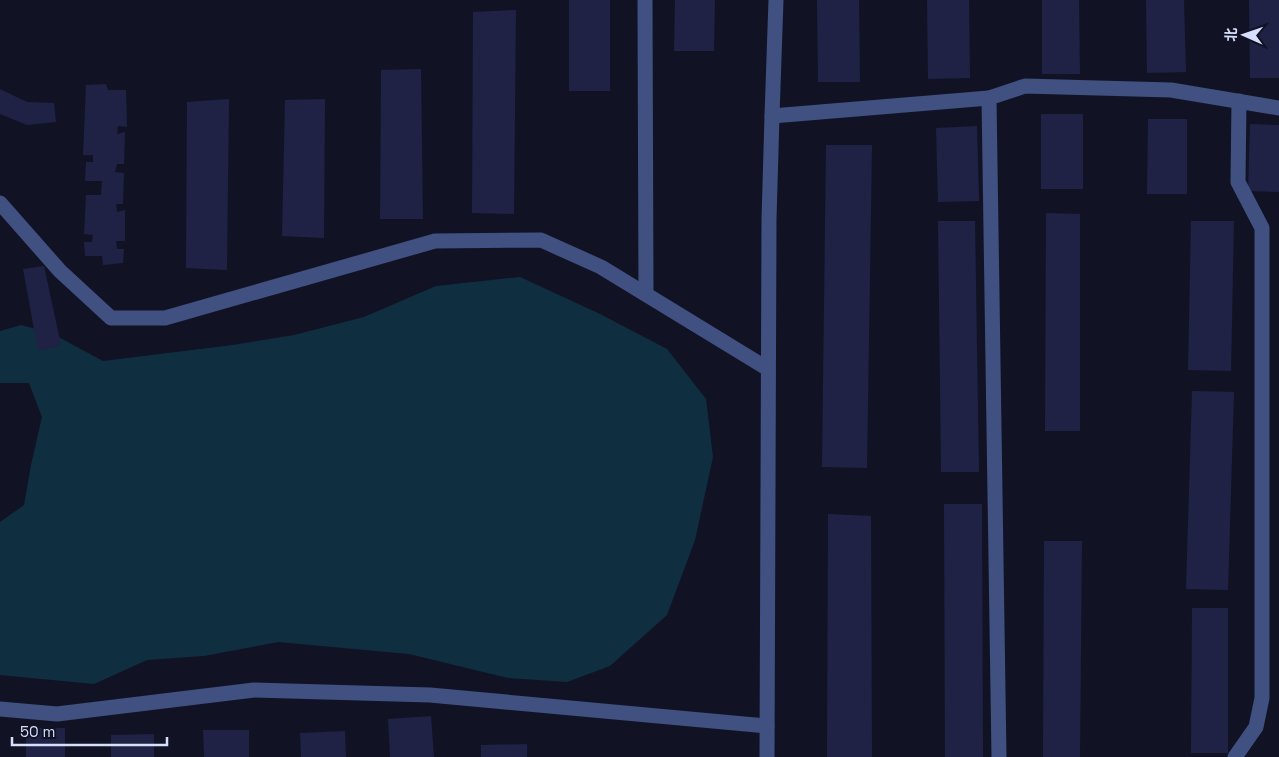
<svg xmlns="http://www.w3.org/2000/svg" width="1279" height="757" font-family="'Space Grotesk','Noto Sans SC',sans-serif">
<rect width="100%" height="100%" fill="#111325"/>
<polygon fill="#0f2f41" points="520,277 600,314 667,349 706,399 713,457 695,540 667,615 610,666 567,682 508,678 409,654 278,642 204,656 147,660 94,684 0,675 0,522 24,505 31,465 42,417 29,383 0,383 0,331 21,325 51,333 103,361 233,345 294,335 364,317 436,286"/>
<g fill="#1f2245">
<rect x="569" y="0" width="41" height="91"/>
<polygon points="675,0 715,0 714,51 674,51"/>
<polygon points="817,0 859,0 860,82 818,82"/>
<polygon points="927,0 969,0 970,78 928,79"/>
<polygon points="1042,0 1079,0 1080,74 1042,74"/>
<polygon points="1146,0 1184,0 1186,72 1147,73"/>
<polygon points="1249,0 1279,0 1279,78 1250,78"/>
<polygon points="516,10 514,214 472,213 473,12"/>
<polygon points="421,69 423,219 380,219 381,70"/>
<polygon points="106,84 108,90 126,90 127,127 118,126 117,134 125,132 124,164 117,164 115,172 124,173 123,204 116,204 117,212 125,210 125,241 116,241 117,249 124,249 123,263 103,265 102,256 85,256 84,242 92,242 93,235 84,234 86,195 101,195 102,181 85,181 86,162 93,162 93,155 83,155 86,85"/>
<polygon points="0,89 27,102 54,103 56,122 27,125 0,114"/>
<polygon points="229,99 227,270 186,268 187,102"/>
<polygon points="325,99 324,238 282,236 285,100"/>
<rect x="1041" y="114" width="42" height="75"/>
<polygon points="1148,119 1187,119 1187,194 1147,194"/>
<polygon points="1250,124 1279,125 1279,192 1248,191"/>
<polygon points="977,126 979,201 938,202 936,128"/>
<polygon points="826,145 872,145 867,468 822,467"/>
<polygon points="1046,213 1080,214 1080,431 1045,431"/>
<polygon points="938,221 975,221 979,472 941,472"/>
<polygon points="1191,221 1234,221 1231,371 1188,370"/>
<polygon points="44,266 61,345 38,351 23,269"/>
<polygon points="1192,391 1234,392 1228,590 1186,589"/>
<polygon points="944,504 982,504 983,757 945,757"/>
<polygon points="828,514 871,516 872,757 827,757"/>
<polygon points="1044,541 1082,541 1080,757 1043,757"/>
<polygon points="1192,608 1228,608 1228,753 1191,753"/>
<polygon points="431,716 434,757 390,757 388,719"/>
<rect x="26" y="728" width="39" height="29"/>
<polygon points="203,730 249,730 249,757 204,757"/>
<polygon points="345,731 346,757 301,757 300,733"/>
<polygon points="154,734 154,757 111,757 111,735"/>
<polygon points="527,744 527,757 481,757 481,745"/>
</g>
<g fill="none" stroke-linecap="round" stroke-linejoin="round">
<g stroke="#405080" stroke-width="15">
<polyline points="645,0 646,294"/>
<polyline points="772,116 776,0"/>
<polyline points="0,203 60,271 111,318 165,318 435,241 541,240 601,267 768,369"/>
<polyline points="0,709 57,714 254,690 430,695 767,726"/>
<polyline points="767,757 769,219 772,116 989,98"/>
<polyline points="999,757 989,98 1025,86 1171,90 1279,108"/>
<polyline points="1235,757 1256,727 1262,698 1262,228 1238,182 1239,101"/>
</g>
</g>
<g transform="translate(1244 35) rotate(272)" stroke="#111325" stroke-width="4" paint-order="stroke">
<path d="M0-4L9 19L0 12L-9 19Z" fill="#d8dffc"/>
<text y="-8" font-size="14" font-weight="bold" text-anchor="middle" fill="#d8dffc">北</text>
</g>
<path d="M12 737v8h155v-8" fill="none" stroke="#d8dffc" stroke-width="2.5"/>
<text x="20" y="737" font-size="15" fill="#d8dffc" stroke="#111325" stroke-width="4" paint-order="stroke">50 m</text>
</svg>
